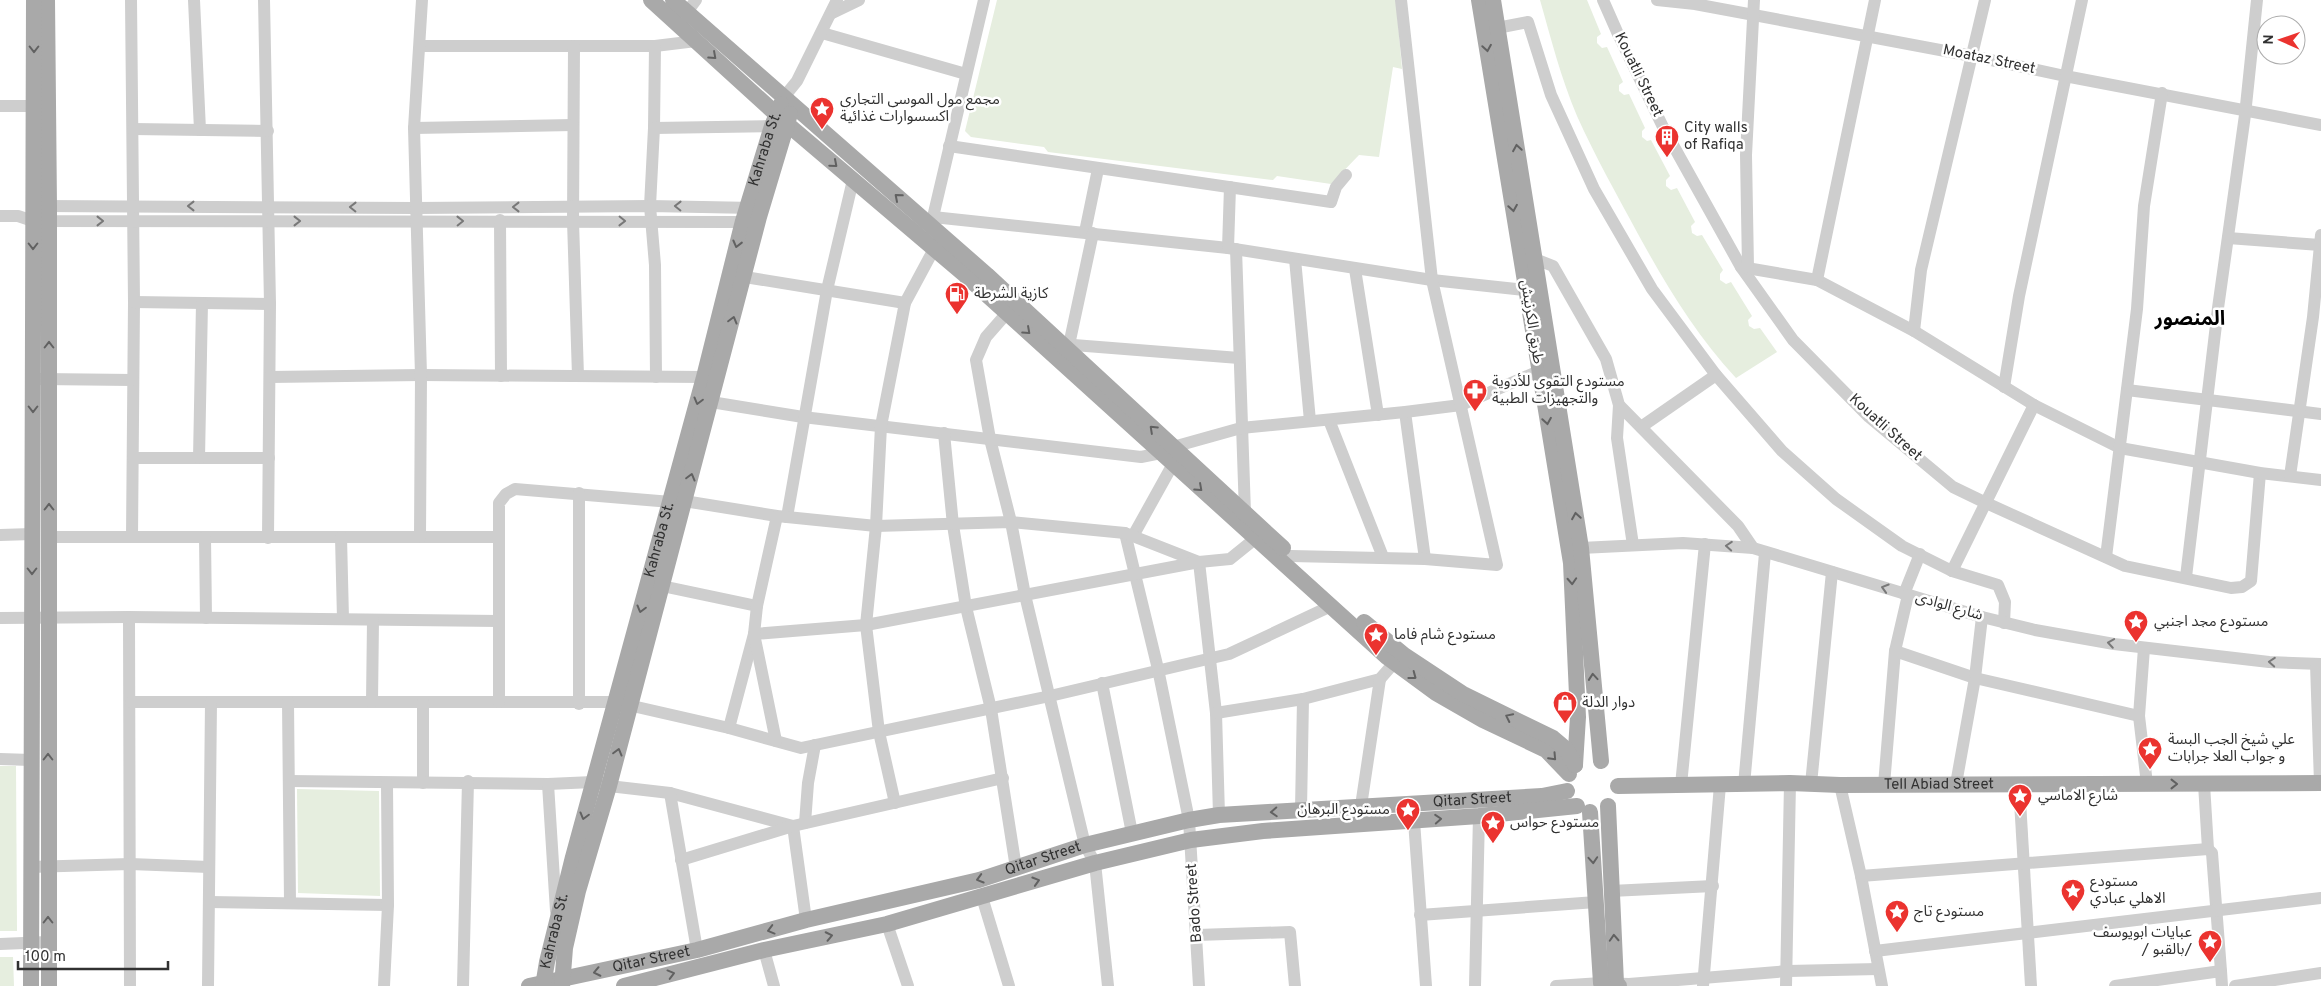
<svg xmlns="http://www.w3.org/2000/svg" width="2321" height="986" font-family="Overpass,'Noto Sans Arabic',sans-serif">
<rect width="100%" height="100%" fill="#fff"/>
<g fill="#e6eedf">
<polygon points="997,0 1396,0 1402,69 1393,67 1379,157 1359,155 1331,184 1277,176 1273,180 1048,152 1044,147 971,137 965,131"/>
<path d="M 1540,0 L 1587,0 L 1601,34 L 1597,37 L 1597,43 L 1602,48 L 1607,47 L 1623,82 L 1619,85 L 1619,91 L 1624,95 L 1629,94 L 1645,128 L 1642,131 L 1642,137 L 1647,141 L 1651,140 L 1670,176 L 1666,180 L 1666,186 L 1671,190 L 1677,188 L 1695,222 L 1691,226 L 1692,233 L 1697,236 L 1702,235 L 1723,270 L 1720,274 L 1720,280 L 1726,284 L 1731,282 L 1752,316 L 1748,320 L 1749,326 L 1754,329 L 1760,328 L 1777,352 L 1736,378 C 1696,335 1666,285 1638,234 C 1617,195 1595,156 1577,116 C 1561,78 1551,39 1540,0 Z"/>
<polygon points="0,766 16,766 17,931 0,931"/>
<polygon points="297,789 379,791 380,896 298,893"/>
<polygon points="0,957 13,957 14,986 0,986"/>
</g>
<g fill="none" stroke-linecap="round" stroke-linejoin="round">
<g stroke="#cecece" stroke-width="12">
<polyline points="131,0 134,302 132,537"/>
<polyline points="194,0 200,130"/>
<polyline points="264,0 270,304 268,538"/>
<polyline points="1603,0 1618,34 1663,127 1741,267 1793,340 1869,417 1953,487 1984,502 2125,566 2231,588 2242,587 2251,581 2260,473"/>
<polyline points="1657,0 1695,4 1972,56 2065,76 2321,125"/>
<polyline points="687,12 696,0"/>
<polyline points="832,13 859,0"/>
<polyline points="1497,28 1528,22 1551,95 1594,189 1652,289 1716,375 1782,451 1836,499 1902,546 1952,571 1998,585 2005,602 2004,623"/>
<polyline points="822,33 966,74"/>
<polyline points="420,46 655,46 696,41"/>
<polyline points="574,46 573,221 578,376"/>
<polyline points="655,46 654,128 650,206 655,265 656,377"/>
<polyline points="784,97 797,81 837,0"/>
<polyline points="0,106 35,106"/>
<polyline points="414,128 573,125"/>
<polyline points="654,128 772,126"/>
<polyline points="133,129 268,131"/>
<polyline points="949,146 1331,202 1336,187 1346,175"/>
<polyline points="42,206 416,208 650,206 754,208"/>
<polyline points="0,216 18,216 33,221 750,222"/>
<polyline points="933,217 984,0"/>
<polyline points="500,220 501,376"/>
<polyline points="919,224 933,217 1228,248 1432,280 1534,291"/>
<polyline points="1085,232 1098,169"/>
<polyline points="2228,238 2320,245"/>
<polyline points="1228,248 1230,187"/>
<polyline points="1236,249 1245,513"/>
<polyline points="1295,259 1310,421"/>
<polyline points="1535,259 1553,266 1606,359 1619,405 1738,526 1753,548"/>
<polyline points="1741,267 1817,280 1914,331 2034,405 2120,448 2260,473 2321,480"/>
<polyline points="1748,267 1746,155 1754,0"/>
<polyline points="1355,269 1378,415"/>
<polyline points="745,277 905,303"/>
<polyline points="1817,280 1875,0"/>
<polyline points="134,302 270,304"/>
<polyline points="1007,313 986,337 976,360 990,439 1011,522 1025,595 1085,845 1095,863 1108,986"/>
<polyline points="1914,331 1921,270 1985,0"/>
<polyline points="1061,344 1239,358"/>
<polyline points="1069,345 1093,233"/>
<polyline points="270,377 421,375 704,377 712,380"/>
<polyline points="40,379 133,380"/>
<polyline points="2004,387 2019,296 2082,0"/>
<polyline points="2127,390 2321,414"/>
<polyline points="711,402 803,417 1141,457 1161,453"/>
<polyline points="1619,405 1617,438 1633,545"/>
<polyline points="1405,412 1425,559"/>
<polyline points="1329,420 1383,557"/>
<polyline points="1641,427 1716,375"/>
<polyline points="944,433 953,525 966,607 991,709 1016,868"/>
<polyline points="1173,447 1241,428 1405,412 1461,405 1539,371"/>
<polyline points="133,458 269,458"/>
<polyline points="199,458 202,303"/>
<polyline points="2290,476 2313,317 2321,235"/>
<polyline points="787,517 827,290 853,180"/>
<polyline points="1125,533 1158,669 1189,820 1199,986"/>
<polyline points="0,535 32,534"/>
<polyline points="1133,536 1173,464"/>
<polyline points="49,537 499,537"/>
<polyline points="205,537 206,618"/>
<polyline points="341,537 343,619"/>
<polyline points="420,537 421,375 414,128 422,0"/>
<polyline points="1581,548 1683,543 1753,548 1982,617 2035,630 2114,644 2269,662 2321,664"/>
<polyline points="1291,556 1425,559 1497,565 1432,280 1401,0"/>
<polyline points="2106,557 2137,309 2144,206 2162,93"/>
<polyline points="1952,571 2034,405"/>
<polyline points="2186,577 2218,308 2245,115 2257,0"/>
<polyline points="662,586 757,606"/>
<polyline points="1904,594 1920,554"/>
<polyline points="1908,595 1895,651 1975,678 2139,716"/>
<polyline points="129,617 130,986"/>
<polyline points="0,618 129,617 499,621"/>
<polyline points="2144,648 2139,716 2147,784"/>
<polyline points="2316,664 2320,783"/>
<polyline points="1102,683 1132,833"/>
<polyline points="131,702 615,702 729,728 801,748 1050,696 1229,654 1331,606"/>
<polyline points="288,702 290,903"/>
<polyline points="372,702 373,620"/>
<polyline points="423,702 423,783"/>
<polyline points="499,702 499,503 506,494 515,489 671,502 684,501 777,516 876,526 1011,522 1125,533 1199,562 1216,713 1219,815"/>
<polyline points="579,704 579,493"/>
<polyline points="1216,713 1303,699 1380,679 1394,663"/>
<polyline points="729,728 754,634 866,625 1199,562 1230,559 1256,538"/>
<polyline points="776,741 754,634 757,606 777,516"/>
<polyline points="0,759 31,760"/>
<polyline points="289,781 548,784 593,782 609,786 670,793 793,826 806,920"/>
<polyline points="548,784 556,911"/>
<polyline points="1811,784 1832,572"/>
<polyline points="1956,784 1975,678 1982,617"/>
<polyline points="2019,784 2031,986"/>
<polyline points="2204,784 2208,849"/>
<polyline points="1681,785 1705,544"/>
<polyline points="1744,785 1765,553"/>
<polyline points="1840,785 1861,876 1882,986"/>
<polyline points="1884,785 1895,651"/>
<polyline points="670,793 697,950"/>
<polyline points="895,803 879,732 866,625 876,526 881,426 905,303 934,249 939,243"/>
<polyline points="1361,806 1380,679"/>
<polyline points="1301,810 1303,699"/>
<polyline points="1414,821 1426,986"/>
<polyline points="805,823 808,783 815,745"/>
<polyline points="681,860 793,826 1003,778"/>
<polyline points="30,867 130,864 209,867"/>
<polyline points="1861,876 2208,849 2212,853 2221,971"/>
<polyline points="1611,891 1713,886"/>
<polyline points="982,897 1009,986"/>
<polyline points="209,902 388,905"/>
<polyline points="1420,915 1596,902"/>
<polyline points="887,924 908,986"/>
<polyline points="1197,935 1290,932 1295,986"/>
<polyline points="0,944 48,942"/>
<polyline points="764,950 774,986"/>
<polyline points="1875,951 2321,898"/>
<polyline points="208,986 211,702"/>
<polyline points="384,986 388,905 387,784"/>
<polyline points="463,986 468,781"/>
<polyline points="1475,986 1479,816"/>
<polyline points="1556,986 1601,983 1629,984 1788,971 1878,969"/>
<polyline points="1703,986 1720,785"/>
<polyline points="1786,986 1790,783"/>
<polyline points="2115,986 2221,971 2222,986"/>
<polyline points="2235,986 2321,973"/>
</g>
<g stroke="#a9a9a9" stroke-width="16">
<polyline points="47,0 49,206 49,986"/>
<polyline points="651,0 786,123 965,275 1387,657 1436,693 1483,720 1546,750 1569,774"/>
<polyline points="673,0 987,275 1283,548"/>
<polyline points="1479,0 1571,563 1578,717 1575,765"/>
<polyline points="1493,0 1581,548 1601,761"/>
<polyline points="1364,622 1404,655 1463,694 1553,738 1566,749 1575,765"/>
<path id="s1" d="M 1618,786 L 1790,783 L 1840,785 L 2321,783"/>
<polyline points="1608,806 1616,983 1619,986"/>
<polyline points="1590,812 1601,983 1604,986"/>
<polyline points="31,986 34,0"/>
<path id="s2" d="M 529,986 L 697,950 L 806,920 L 979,880 L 1085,845 L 1189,820 L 1219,815 L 1542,796 L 1567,791"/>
<path id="s3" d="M 543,986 L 547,962 L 573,857 L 704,377 L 743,221 L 772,126 L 781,104"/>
<polyline points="562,986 565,948 578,891 609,786 759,217 790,114"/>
<polyline points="624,986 764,950 887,924 1095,863 1191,840 1263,831 1479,816 1577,806"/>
</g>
</g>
<defs><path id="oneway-chevron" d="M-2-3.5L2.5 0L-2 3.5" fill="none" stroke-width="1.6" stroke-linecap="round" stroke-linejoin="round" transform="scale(1.25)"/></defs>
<g stroke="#616161">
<use href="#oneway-chevron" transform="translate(1487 48) rotate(81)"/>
<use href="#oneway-chevron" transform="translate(34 49) rotate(90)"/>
<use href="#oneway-chevron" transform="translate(713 56) rotate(42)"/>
<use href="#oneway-chevron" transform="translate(1517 148) rotate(-99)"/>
<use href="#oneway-chevron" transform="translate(834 164) rotate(41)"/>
<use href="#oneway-chevron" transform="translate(898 197) rotate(-139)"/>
<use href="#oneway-chevron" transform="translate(1513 208) rotate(81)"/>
<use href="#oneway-chevron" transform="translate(737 244) rotate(104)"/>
<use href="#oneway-chevron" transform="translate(33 246) rotate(90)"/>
<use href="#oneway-chevron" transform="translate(733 320) rotate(-75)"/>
<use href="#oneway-chevron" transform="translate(1027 331) rotate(42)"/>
<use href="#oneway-chevron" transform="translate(49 345) rotate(-90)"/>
<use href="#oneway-chevron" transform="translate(698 401) rotate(105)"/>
<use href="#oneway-chevron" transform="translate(33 409) rotate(90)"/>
<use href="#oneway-chevron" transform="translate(1547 421) rotate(81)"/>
<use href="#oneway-chevron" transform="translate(1153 429) rotate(-137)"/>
<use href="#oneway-chevron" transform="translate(691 477) rotate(-75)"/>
<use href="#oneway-chevron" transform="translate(1199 488) rotate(42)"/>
<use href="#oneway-chevron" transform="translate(49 507) rotate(-90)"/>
<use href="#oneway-chevron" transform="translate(1576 516) rotate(-99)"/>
<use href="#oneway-chevron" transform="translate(32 571) rotate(90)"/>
<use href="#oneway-chevron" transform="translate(1572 581) rotate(87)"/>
<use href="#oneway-chevron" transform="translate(641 609) rotate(105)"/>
<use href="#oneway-chevron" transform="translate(1413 676) rotate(37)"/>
<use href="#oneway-chevron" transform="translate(1593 677) rotate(-95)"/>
<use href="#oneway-chevron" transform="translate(1509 717) rotate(-154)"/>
<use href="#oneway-chevron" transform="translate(618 752) rotate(-75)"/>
<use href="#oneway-chevron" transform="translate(48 757) rotate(-90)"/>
<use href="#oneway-chevron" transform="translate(1553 757) rotate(47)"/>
<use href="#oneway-chevron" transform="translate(2174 784)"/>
<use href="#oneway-chevron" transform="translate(1274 812) rotate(177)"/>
<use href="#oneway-chevron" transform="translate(584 816) rotate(105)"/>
<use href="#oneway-chevron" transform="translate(1438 819) rotate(-4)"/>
<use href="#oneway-chevron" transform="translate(1593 860) rotate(86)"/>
<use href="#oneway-chevron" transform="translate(980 879) rotate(164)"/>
<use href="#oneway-chevron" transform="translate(1036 881) rotate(-17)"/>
<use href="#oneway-chevron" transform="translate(48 920) rotate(-90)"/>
<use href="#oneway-chevron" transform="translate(771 930) rotate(165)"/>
<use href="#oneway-chevron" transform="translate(829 936) rotate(-12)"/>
<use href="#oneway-chevron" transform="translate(1614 938) rotate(-93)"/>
<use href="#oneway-chevron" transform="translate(597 972) rotate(168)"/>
<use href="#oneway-chevron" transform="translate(671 974) rotate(-15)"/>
</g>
<g stroke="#787878">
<use href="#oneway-chevron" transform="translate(191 206) rotate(-180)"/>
<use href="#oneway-chevron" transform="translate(678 206) rotate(-179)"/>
<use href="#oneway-chevron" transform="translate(353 207) rotate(-179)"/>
<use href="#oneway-chevron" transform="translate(516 207) rotate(180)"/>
<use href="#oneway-chevron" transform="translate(100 221)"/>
<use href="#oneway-chevron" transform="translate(297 221)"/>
<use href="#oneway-chevron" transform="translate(460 221) rotate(-1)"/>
<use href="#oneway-chevron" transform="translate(622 221) rotate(1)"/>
<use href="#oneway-chevron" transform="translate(1729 546) rotate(-176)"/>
<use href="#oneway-chevron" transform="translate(1885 588) rotate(-163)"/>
<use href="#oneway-chevron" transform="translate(2111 643) rotate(-171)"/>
<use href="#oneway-chevron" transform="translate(2272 662) rotate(-176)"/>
</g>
<defs>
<symbol id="sight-pin" viewBox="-11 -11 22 30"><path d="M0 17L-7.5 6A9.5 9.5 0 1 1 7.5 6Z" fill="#eb332f" stroke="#fff"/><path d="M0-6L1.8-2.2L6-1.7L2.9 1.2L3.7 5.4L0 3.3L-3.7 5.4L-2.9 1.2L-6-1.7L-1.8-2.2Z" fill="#fff"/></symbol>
<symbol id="building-pin" viewBox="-11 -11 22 30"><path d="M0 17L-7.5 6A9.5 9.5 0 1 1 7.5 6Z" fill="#eb332f" stroke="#fff"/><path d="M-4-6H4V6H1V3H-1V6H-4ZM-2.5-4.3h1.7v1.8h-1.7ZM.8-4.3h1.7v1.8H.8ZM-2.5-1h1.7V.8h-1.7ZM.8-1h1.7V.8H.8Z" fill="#fff"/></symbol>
<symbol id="fuel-pin" viewBox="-11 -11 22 30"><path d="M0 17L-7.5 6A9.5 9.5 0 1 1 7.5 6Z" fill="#eb332f" stroke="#fff"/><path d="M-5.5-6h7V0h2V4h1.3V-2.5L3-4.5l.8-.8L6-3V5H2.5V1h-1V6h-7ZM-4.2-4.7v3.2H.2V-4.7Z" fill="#fff"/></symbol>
<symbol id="pharmacy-pin" viewBox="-11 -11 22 30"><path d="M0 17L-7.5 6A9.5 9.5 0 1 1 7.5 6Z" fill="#eb332f" stroke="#fff"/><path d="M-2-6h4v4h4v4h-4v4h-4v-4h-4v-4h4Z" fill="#fff"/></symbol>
<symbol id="shop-pin" viewBox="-11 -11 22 30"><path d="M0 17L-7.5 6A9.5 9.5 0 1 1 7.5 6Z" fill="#eb332f" stroke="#fff"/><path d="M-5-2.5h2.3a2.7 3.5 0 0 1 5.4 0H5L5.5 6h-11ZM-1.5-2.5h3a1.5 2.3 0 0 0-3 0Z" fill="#fff"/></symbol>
</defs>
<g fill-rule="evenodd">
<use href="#sight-pin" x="808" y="95" width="28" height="38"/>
<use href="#building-pin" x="1653" y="123" width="28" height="38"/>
<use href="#fuel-pin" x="943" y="280" width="28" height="38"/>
<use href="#pharmacy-pin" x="1461" y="377" width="28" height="38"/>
<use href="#sight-pin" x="2122" y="608" width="28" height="38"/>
<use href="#sight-pin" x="1362" y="621" width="28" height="38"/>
<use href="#shop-pin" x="1551" y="689" width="28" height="38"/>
<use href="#sight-pin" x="2136" y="735" width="28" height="38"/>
<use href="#sight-pin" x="2006" y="782" width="28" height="38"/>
<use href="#sight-pin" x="1394" y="796" width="28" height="38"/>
<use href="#sight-pin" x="1479" y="809" width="28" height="38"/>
<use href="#sight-pin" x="2059" y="877" width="28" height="38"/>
<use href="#sight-pin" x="1883" y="898" width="28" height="38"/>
<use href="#sight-pin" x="2196" y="928" width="28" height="38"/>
</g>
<g text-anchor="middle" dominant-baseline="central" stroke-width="5" stroke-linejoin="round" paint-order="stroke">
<g font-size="15" fill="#313131" stroke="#fff">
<text transform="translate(1989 60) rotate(12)">Moataz Street</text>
<text transform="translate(1638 75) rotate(64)">Kouatli Street</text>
<text stroke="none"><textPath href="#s3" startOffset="866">Kahraba St.</textPath></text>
<text transform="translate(1531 322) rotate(81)">طريق الكرنيش</text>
<text transform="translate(1885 428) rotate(42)">Kouatli Street</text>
<text stroke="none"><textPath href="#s3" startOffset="461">Kahraba St.</textPath></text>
<text transform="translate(1949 607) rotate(16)">شارع الوادى</text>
<text stroke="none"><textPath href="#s1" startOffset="321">Tell Abiad Street</textPath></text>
<text stroke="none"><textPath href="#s2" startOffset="965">Qitar Street</textPath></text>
<text stroke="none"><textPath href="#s2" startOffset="530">Qitar Street</textPath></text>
<text transform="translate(1195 903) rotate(-94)">Bado Street</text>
<text stroke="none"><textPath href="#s3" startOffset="56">Kahraba St.</textPath></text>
<text stroke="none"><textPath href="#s2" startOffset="125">Qitar Street</textPath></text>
</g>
<g font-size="15" fill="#313131" stroke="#fff" text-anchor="start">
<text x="840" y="100">مجمع مول الموسى التجاري<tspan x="840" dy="17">اكسسوارات غذائية</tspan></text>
<text x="1684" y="128">City walls<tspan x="1684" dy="17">of Rafiqa</tspan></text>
<text x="974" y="294">كازية الشرطة</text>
<text x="1492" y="382">مستودع التقوى للأدوية<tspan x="1492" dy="17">والتجهيزات الطبية</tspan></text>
<text x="2154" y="622">مستودع مجد اجنبي</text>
<text x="1394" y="635">مستودع شام فاما</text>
<text x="1582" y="703">دوار الدلة</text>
<text x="2168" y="740">علي شيخ الجب البسة<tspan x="2168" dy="17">و جواب العلا جرابات</tspan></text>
<text x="2038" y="796">شارع الاماسي</text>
<text x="1390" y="810" text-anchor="end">مستودع البرهان</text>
<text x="1510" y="823">مستودع حواس</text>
<text x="2090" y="882">مستودع<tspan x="2090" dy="17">الاهلي عبادي</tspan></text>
<text x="1914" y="912">مستودع تاج</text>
<text x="2192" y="933" text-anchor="end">عبايات ابويوسف<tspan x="2192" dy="17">/ بالقبو/</tspan></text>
</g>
<g font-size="20" font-weight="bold" fill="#000" stroke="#fff">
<text x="2190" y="320">المنصور</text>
</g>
</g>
<g transform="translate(2281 40) rotate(272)"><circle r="24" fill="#ffffff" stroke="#adadad"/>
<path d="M0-4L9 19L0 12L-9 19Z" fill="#eb332f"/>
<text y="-8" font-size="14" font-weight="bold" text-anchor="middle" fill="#313131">N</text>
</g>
<path d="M18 961v8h150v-8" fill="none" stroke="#313131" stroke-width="2.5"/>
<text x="25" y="961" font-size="15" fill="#313131" stroke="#ffffff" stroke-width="4" paint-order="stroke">100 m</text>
</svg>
